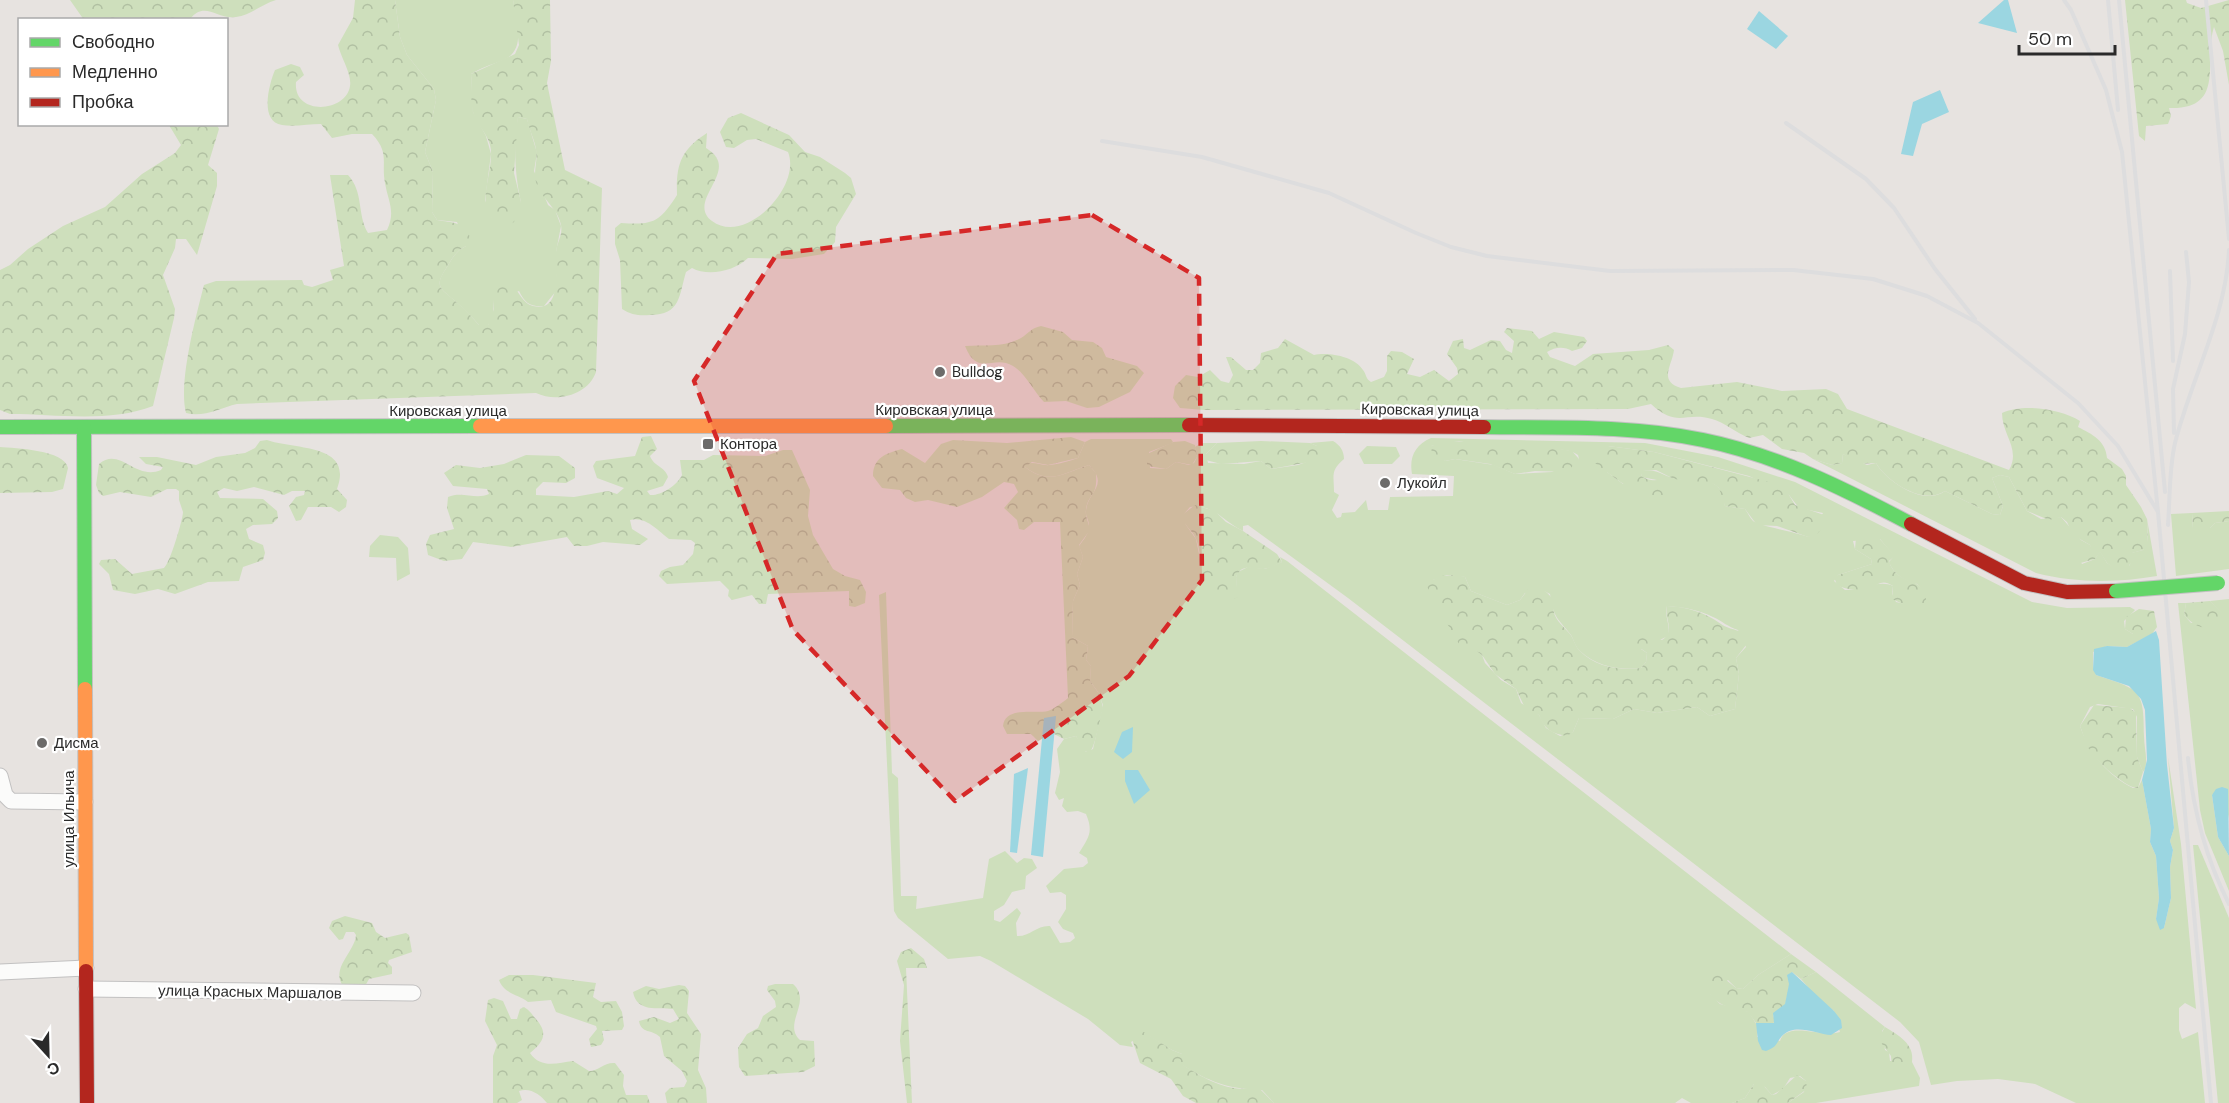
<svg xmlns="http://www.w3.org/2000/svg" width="2229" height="1103" font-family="'DM Sans',sans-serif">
<defs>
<pattern id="forest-crowns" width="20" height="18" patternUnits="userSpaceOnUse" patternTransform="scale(1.5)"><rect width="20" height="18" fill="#cedfbc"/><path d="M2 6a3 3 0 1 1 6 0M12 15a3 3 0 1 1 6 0" fill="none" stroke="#b1c0a2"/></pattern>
</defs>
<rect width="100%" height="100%" fill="#e7e3e0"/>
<g fill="#cedfbc" fill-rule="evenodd">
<path d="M 395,0 L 513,0 C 517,22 527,52 501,61 C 490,65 481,68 471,74 L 473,112 L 486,136 L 491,154 L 485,200 L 492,218 L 521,202 C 515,177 513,143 518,117 L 527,119 L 537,153 L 534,171 L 548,205 L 555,210 L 561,226 L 556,252 L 556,291 L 544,306 C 530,307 525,303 519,291 L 494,300 L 493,318 L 488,325 L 479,325 C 472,317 463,308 455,301 C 441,288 433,287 447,267 C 453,257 456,251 466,246 L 457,222 L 437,220 L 432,212 L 433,172 L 425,152 L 436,100 L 434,89 L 407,55 L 400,37 Z"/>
<path d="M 1431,438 L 1645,443 L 1718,457 L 1795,482 L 2032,602 L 2067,608 L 2130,607 L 2135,610 L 2124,621 L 2125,629 L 2133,634 L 2152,634 L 2127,647 L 2107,646 L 2093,652 L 2093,667 L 2096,675 C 2140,690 2144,688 2144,736 C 2144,748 2148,758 2145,769 L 2143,772 L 2137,757 L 2137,717 L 2133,709 L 2098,704 L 2090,707 L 2080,726 C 2089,753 2107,775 2133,788 L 2138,788 L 2142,780 L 2151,829 L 2150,842 L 2156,856 L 2159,898 L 2156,919 L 2164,928 L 2171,898 L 2170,867 L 2173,850 L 2170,841 L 2174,828 L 2168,757 L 2181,844 L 2196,1009 L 2185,1003 L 2179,1008 L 2179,1030 L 2182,1039 L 2198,1032 L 2205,1103 L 2076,1103 L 2035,1084 L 1998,1079 L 1957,1081 L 1931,1085 L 1919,1042 L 1900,1022 L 1348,598 L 1248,525 L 1243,526 L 1243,531 C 1221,520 1216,505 1190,507 L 1183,515 L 1186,525 L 1196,539 L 1203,574 L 1237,597 L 1236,577 L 1238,572 L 1248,567 L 1265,569 L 1282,562 L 1280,557 L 1287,561 L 1791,954 L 1758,975 L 1743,989 L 1736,988 L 1728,980 L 1710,994 L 1720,1004 L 1749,1012 L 1758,1027 L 1757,1037 L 1780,1041 C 1786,1020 1823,1038 1840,1032 L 1834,1011 L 1817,998 L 1801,979 L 1816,972 L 1885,1027 L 1882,1031 L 1885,1050 L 1889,1052 L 1890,1061 L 1912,1062 L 1920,1078 L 1919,1086 L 1816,1103 L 1788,1103 L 1804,1092 L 1806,1081 L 1800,1076 L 1790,1078 L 1783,1089 L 1772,1095 L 1765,1087 L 1754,1084 L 1745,1098 L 1732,1103 L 1691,1103 L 1682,1098 L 1675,1103 L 1274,1103 L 1262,1090 C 1228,1089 1210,1082 1182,1065 L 1182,1054 L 1172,1050 L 1144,1033 L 1131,1042 L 1133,1047 L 1120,1045 L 1088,1019 L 991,961 L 980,956 L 948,959 L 898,918 L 894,911 L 879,595 L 886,592 L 892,773 L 898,778 L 901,896 L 917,896 L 916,909 L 983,898 L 989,859 L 1005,851 L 1017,863 L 1024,858 L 1032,859 L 1037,868 L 1026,876 L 1025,889 L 1012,892 L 1004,905 L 994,911 L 994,920 L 1000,922 L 1017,908 L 1021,913 L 1016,923 L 1017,936 C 1029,937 1037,925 1050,926 L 1060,943 L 1070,942 L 1075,938 L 1073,933 L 1063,929 L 1058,922 L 1066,909 L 1066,895 L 1061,892 L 1050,893 L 1046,886 L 1064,869 L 1083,867 L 1088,863 L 1087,858 L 1079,853 C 1088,838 1094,833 1086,814 L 1078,811 L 1067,812 L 1062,806 L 1064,798 L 1059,800 L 1055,793 L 1060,772 L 1057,749 L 1064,739 L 1076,736 L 1086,752 L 1093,749 L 1103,705 L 1098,692 L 1090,681 L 1091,666 L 1086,660 L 1088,646 L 1072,637 L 1073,601 L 1080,585 L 1077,574 L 1083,557 L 1079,546 C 1084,539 1089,534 1089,525 C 1089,520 1085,516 1086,511 C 1087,492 1110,486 1089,465 C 1062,473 1050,486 1025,467 L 1026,464 C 1035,461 1041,466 1050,465 C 1058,464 1070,461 1078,458 L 1085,442 L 1091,439 L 1171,439 L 1173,442 L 1170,444 L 1149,452 L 1150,468 L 1166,469 L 1176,462 L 1189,465 L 1194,463 L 1197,457 L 1195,447 L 1201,443 L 1217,443 L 1206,454 L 1208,463 L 1244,464 L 1261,461 L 1271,469 L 1298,465 L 1312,460 L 1317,446 L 1310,443 L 1333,441 C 1340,445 1344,451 1344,459 C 1330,471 1334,475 1334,492 L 1339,495 L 1332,510 L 1337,518 L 1341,517 L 1342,513 L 1355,512 L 1366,500 L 1368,510 L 1388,510 L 1390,497 L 1453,496 L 1454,476 L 1412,474 C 1409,457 1415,445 1431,438 ZM 1459,441 C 1489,448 1521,444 1552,449 C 1562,450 1569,449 1578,455 L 1579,459 L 1552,472 L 1515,474 L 1494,465 L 1455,459 L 1445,461 L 1431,446 ZM 1608,446 L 1654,452 L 1749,476 L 1789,495 L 1799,508 L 1823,513 L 1809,537 C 1796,532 1759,526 1753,521 C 1750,518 1748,513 1745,509 L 1725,506 C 1724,500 1723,492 1719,488 C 1710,477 1690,481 1678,479 C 1664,477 1658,468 1642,471 L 1641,477 L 1657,480 L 1623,484 L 1607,472 ZM 1880,539 L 1894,556 L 1889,562 C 1893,574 1905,581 1917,584 L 1922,590 L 1905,604 L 1896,602 L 1892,594 L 1893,586 C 1880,579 1861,590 1845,590 L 1834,581 L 1838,575 L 1872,564 L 1871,559 L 1855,549 L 1853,541 ZM 1447,575 L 1465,577 L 1471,591 L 1507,605 L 1520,600 L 1525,593 L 1544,591 L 1550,594 C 1554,619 1557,617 1571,635 C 1574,640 1575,647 1580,651 C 1597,667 1619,670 1641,668 L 1646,662 L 1647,653 L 1641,649 L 1668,636 C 1671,625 1664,617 1667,606 C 1683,607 1699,610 1713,617 C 1722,621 1728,627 1738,630 L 1746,647 L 1736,658 L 1739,674 L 1735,709 L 1710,716 L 1697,707 L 1657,713 L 1634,709 L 1613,719 L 1579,718 L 1573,732 L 1560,736 L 1546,728 L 1539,715 L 1521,703 L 1516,689 L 1501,680 L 1485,663 L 1482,655 L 1451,628 L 1434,597 L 1433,580 Z"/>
<polygon points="1367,446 1396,447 1400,456 1392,464 1364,464 1359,454"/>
<path d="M 1843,454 L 1867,465 L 1876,463 C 1886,481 1924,507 1945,491 L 1992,514 L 2000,515 L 2003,506 L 1992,478 L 2000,475 L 2009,477 L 2027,511 L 2041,519 L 2061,517 L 2081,540 L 2090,545 L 2092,549 L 2077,556 L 2082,564 L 2095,559 L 2100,551 L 2107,563 L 2119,570 L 2130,565 L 2131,553 L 2143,550 L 2148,540 L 2147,519 L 2157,576 C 2117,583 2075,583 2036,573 L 1813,459 L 1832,465 L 1842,463 Z"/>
<polygon points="2192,513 2193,528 2210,528 2215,523 2229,521 2229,569 2176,576 2171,514"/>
<polygon points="380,535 398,537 408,548 410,574 397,581 396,558 369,557 370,546"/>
<polygon points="2229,599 2229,818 2226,808 2228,789 2212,795 2218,837 2229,856 2229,891 2205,833 2200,810 2178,603 2186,603 2184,615 2191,623 2225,616 2210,601"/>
<polygon points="2193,845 2198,845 2229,918 2229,1103 2218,1103"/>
</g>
<g fill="url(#forest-crowns)">
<path d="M 70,0 L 276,0 C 262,4 251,15 236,17 C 217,20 205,0 190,19 L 84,20 Z"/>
<path d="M 355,0 L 395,0 L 400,37 L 407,55 L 434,89 L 436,100 L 425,152 L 433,172 L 432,212 L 437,220 C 453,223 463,221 470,237 L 466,246 C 456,251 453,257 447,267 C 433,288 441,288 455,301 C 463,307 472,317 479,325 L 488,325 L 494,309 L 494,291 L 501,284 L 511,284 C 519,291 523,304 533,306 C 564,313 554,267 556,252 C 557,242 563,235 561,225 C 558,208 541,199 536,182 C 533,171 538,161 536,150 C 535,140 529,130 527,119 L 518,117 L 514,173 L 521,202 L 514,222 L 506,227 C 467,214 497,171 490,145 C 487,133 476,124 473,112 C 470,100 472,86 471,74 L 515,54 L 519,45 L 513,0 L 550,0 L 551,61 L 547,83 L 565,170 L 602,188 L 596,372 C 588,395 557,403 536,393 L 237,404 C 220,408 203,418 186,413 C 178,383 196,316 204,285 L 216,281 L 302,280 L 304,285 L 312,287 L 333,280 L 330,270 L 344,266 L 330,175 L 348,175 C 364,192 357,215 368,233 L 387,230 C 396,212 388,201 385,183 C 381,162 390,153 372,134 L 352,134 L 332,138 L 321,124 C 309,124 294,127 282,125 C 259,122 269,84 275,70 L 291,64 L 300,67 L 304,75 L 296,82 C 293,116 346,113 350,86 C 352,74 341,58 338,45 L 353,18 Z"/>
<path d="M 2125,0 L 2186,0 L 2187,3 L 2201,8 L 2229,0 L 2229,85 L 2223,51 L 2214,27 C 2203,61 2227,110 2169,108 L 2171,116 L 2168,124 L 2146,126 L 2145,141 L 2139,136 Z"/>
<path d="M 741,113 L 789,135 L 805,152 L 820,157 L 845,173 L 851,178 L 856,194 L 836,227 L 835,242 L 824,254 L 792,259 L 748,258 C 735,271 708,277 692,268 L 686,272 C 679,295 681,315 650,315 C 640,316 631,315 622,309 L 620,260 L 615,244 L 615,228 L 621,223 C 653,225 659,223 677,195 C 676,166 680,150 707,133 L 706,148 C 709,150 714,153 716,157 C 730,177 688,203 712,221 C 745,246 802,187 788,152 L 756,139 L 747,140 L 734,148 L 726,147 L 720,132 L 728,118 Z"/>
<path d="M 169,125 L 217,125 L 219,129 L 208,165 L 217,173 L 217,186 L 197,255 L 186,239 L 176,239 L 175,248 L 163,275 L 175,309 L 174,318 L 153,406 C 110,423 55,414 10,414 L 0,410 L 0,270 L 10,265 L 28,249 L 63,226 L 105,207 L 142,174 L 175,153 L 181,145 Z"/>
<path d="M 1041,326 L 1063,332 L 1072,340 L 1093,342 L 1102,348 L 1106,357 L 1137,366 L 1144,373 L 1130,392 L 1099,407 L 1087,408 L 1066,401 L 1044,402 C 1034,392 1026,374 1013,366 C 993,354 978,378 965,346 C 984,345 1004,348 1021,338 C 1029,333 1031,328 1041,326 Z"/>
<path d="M 1507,328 L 1532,331 L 1539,339 L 1554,332 L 1584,337 L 1587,341 L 1582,348 L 1572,351 C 1564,346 1555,347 1547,352 L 1550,357 L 1575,366 L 1593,354 L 1649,350 L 1668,345 L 1674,350 C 1672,366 1658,381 1681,388 L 1737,382 L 1782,391 L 1826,389 L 1838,394 L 1847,409 L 2009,470 C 2021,449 2002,435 2002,413 C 2023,403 2061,409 2080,421 L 2078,427 C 2092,434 2106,441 2107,458 L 2122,469 L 2126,476 L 2126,485 L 2141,507 L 2147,519 L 2148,544 L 2143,550 L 2132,553 L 2132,561 L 2123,575 L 2107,563 L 2100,552 L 2095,559 L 2077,564 L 2077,555 L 2091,549 L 2090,545 L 2073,535 L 2067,522 L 2061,517 L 2049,520 L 2027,511 L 2009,477 L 2000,475 L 1992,478 L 2003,506 L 2000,515 L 1992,514 L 1945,491 C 1924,506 1887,482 1876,463 L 1859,464 L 1843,454 L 1842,463 L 1832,465 L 1813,459 L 1804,453 L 1782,449 L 1763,435 L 1749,438 C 1736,433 1724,422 1712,419 C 1685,411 1678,429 1651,404 L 1628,409 L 1204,410 L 1180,408 L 1173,398 L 1175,386 L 1186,375 L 1198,377 L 1210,370 L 1221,381 L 1229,383 L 1233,375 L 1226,357 L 1231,357 L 1246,370 L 1253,370 L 1260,363 L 1261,353 L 1278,348 L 1285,339 L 1314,355 C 1328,352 1354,356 1363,370 C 1367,375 1365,378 1371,382 L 1384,377 L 1387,371 L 1387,356 L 1391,351 L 1402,352 L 1414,359 L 1407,374 L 1420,377 L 1434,370 L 1449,381 L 1458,374 L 1457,368 L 1447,354 L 1453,341 L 1463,339 L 1464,348 L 1470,350 L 1491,340 L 1500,341 L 1506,350 L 1512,353 L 1514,341 L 1504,332 Z"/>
<path d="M 651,436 L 657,449 L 650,456 C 654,467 665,466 668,477 L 663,486 L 647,491 L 650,495 C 660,496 677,486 682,475 L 680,460 L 704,460 L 713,455 L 765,456 L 783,450 L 792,450 L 810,490 L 808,516 L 813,535 L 833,569 L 845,576 L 860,580 L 866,592 L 865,603 L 855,607 L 849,606 L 849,591 L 768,594 L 766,604 L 759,604 L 752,595 L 732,600 L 728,596 L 729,590 L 720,581 L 667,584 L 659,576 L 661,571 L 670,567 L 683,565 L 693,554 L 695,543 L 691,540 L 669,539 C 658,531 646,516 630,520 L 632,529 L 648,539 L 640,545 L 603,542 L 587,546 L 574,546 L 567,537 L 511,547 L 473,542 L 462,559 L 444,561 L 428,555 L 426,544 L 430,535 L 454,529 L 447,508 L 448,497 C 462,491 476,500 489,494 L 487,489 L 453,486 L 444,473 L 456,465 L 480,468 L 504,464 L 526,455 L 559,456 L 575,468 L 575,478 L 566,483 L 543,482 L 536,489 L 536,495 L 574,497 L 608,491 L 617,494 L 624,488 L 597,478 L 593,466 L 596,461 L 635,456 L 642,437 Z"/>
<path d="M 1071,437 L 1085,442 L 1078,458 L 1048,465 L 1032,462 L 1025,467 C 1049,486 1063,473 1089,465 L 1096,473 C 1098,498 1088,493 1086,510 C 1085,517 1089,523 1090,530 L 1079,545 L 1083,557 L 1077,574 L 1080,585 L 1073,601 L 1072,637 L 1088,646 L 1086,660 L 1091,666 L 1090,681 L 1100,695 L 1103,708 C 1100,718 1095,749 1089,753 L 1083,750 L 1076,736 L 1064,739 L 1054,734 L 1038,741 L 1031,734 L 1007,734 L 1003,726 C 1005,706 1034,714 1048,711 C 1054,709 1063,702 1068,698 L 1060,522 L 1034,522 L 1024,530 L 1019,529 L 1017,520 L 1004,508 L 1018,492 L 1014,484 L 1004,482 L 982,497 L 957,507 L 928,500 L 915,502 L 906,498 L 900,490 L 882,488 L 873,476 C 873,458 886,453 902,449 L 925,463 L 941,444 L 953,440 L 1007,443 Z"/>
<path d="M 267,440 C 295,450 354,443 337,489 L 347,500 L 346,507 L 339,512 L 331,507 L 308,507 L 301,520 L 296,521 L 289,506 L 296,497 L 304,495 L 305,491 L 292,491 L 284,495 L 254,487 L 237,491 L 224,488 L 217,492 L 220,498 L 263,499 L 277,511 L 278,518 L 272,524 L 253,525 L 246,529 L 249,539 L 263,545 L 265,553 L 263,560 L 243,567 L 239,581 L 208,582 L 175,594 L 158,589 L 135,594 L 113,590 L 109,574 L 99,564 L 101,560 L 115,559 L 132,574 L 164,568 C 170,563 183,519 183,512 L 179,500 L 179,491 L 176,489 L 167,489 L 151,497 L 120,492 L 103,496 L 99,493 L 96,485 L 99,464 C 120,446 135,481 161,470 L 163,467 L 146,464 L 139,457 L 157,457 L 196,465 L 216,457 L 245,453 L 255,448 L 260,441 Z"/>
<polygon points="1185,441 1195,445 1197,457 1192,465 1176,462 1166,469 1147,466 1147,454 1173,442"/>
<polygon points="1261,441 1310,443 1317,446 1320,454 1315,461 1271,469 1261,461 1221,464 1206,460 1206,454 1217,443"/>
<polygon points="1447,441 1531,444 1572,451 1579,459 1567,472 1535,471 1515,474 1490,464 1455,459 1445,461 1432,454 1431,446"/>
<path d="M 1608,446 L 1654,452 L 1777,484 L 1786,490 L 1795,505 L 1827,516 L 1828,522 L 1815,536 L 1808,537 L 1777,526 L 1757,525 L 1745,509 L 1725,506 L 1719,488 L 1714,484 L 1674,479 L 1656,470 L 1643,471 L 1641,476 C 1652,484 1668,477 1674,493 C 1644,505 1618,480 1595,463 L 1592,451 L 1596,447 Z"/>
<path d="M 0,447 C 15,448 65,450 68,468 L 63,489 L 52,492 L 0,493 Z"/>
<path d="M 1195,505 L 1215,511 L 1226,522 L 1243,531 L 1277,554 L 1282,562 C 1276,565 1269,569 1263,569 C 1251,569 1242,563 1236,577 L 1238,597 L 1221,604 C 1197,590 1204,559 1196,539 C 1192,529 1183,526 1182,515 Z"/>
<polygon points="2229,511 2229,521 2215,523 2210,528 2200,532 2193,528 2192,513"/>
<path d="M 1856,537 L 1878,537 L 1895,556 L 1889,561 C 1892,574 1904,579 1915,583 C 1919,585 1922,590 1926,593 L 1926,608 L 1918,611 L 1892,599 L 1893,586 C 1882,579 1880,584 1870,588 C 1861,591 1845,590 1837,585 L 1834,577 L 1838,575 L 1872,564 L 1871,559 L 1855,549 Z"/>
<path d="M 1457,575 L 1465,577 L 1471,591 L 1507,605 L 1520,600 L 1530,587 C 1541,587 1549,592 1554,602 C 1551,617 1560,623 1570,634 C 1574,639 1575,646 1579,650 C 1596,668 1619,670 1641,668 L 1646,662 L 1647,653 L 1636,645 L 1639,637 L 1646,634 L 1662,640 C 1676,630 1664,620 1667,606 C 1688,607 1704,612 1721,624 C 1731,631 1742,628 1750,640 L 1736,658 L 1739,674 L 1735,709 L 1710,716 L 1697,707 L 1657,713 L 1634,709 L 1613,719 L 1579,718 L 1573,732 L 1567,736 C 1552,734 1544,729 1539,715 L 1526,710 L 1516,689 L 1495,674 L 1482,655 L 1470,646 L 1462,648 C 1459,645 1427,588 1426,584 L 1440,576 Z"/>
<path d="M 2210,601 L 2225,615 L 2225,620 C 2211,634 2195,628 2184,615 L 2186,603 Z"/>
<polygon points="2139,609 2154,611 2157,627 2152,634 2133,634 2125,629 2126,617"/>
<path d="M 2094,705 L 2130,708 L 2136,713 L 2137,757 L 2143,772 L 2138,788 C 2125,788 2095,760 2089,749 C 2085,743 2083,733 2080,726 Z"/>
<path d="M 345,916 L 372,923 L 376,932 L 385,938 L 406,933 L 409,935 L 412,952 L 389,960 L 388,963 L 392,967 L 392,974 L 369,979 L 364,988 L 344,987 C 329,969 355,952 356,935 L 354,932 L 346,932 L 343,939 L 339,940 L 329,928 L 332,921 Z"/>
<polygon points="911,948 924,959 927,968 906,968 912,1103 907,1103 900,1041 904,985 897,961 901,952"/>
<path d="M 1791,954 L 1816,972 L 1801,979 L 1792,972 L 1785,1006 L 1773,1015 L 1775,1021 L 1772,1025 L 1756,1023 L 1748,1012 C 1729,1009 1703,1001 1706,977 L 1720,975 L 1736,988 L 1743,989 L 1758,975 Z"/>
<path d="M 509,975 L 533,975 L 596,983 L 593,997 L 601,1002 L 616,1001 L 622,1012 L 624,1026 L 622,1030 L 602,1031 L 604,1040 L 601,1045 L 591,1047 L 589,1039 L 597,1029 L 596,1026 L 556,1012 L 551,1000 L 528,1002 C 518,994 504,994 499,980 Z"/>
<path d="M 775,984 L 793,984 C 813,1002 782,1023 800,1040 L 814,1041 L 815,1066 L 803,1072 L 745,1076 L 739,1067 L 738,1048 L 747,1034 L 758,1028 L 763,1016 L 776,1007 L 775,1001 L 767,990 L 768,986 Z"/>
<path d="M 679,985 L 685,986 L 689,991 L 687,1013 L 701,1034 L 698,1070 L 706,1088 L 707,1103 L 667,1103 L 665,1093 L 670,1088 L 684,1087 L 687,1081 L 682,1071 L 664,1056 L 660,1037 C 652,1029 641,1034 639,1021 L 654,1017 L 670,1023 L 679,1019 L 673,1009 C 658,1007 637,1013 633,992 L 646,986 L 659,989 Z"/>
<path d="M 494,998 L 503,1001 L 511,1019 L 517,1019 L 520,1009 L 524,1007 C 529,1010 531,1013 535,1018 C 548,1032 545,1041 530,1053 C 541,1069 557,1063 573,1061 L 589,1071 C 599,1071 604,1062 615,1063 L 624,1075 L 623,1086 L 626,1095 L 647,1095 L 650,1103 L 547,1103 C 541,1095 530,1087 519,1091 L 522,1100 L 517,1103 L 493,1103 L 493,1056 L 497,1045 L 485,1021 L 488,1000 Z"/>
<path d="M 1885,1027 C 1898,1035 1915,1044 1912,1062 L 1902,1070 L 1892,1070 L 1891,1056 C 1884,1045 1875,1042 1885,1027 Z"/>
<path d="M 1144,1032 L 1172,1050 L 1182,1054 L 1186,1062 L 1183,1065 C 1205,1079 1230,1094 1258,1087 L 1274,1103 L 1196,1103 L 1183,1096 L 1171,1079 L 1140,1063 L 1131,1036 Z"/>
<polygon points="1797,1075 1806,1081 1807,1089 1788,1103 1732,1103 1745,1098 1754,1084 1762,1084 1772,1095 1776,1094"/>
</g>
<g fill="#9bd6e1">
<polygon points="2004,0 2008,0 2017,33 1978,23"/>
<polygon points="1759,11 1788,36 1776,49 1747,29"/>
<polygon points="1940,90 1949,112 1922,124 1913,156 1901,154 1913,102"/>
<polygon points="2156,631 2159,640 2167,765 2174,828 2170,841 2173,850 2170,867 2171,898 2164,928 2160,930 2156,919 2159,898 2156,856 2150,842 2151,829 2142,780 2147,760 2145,710 2141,699 2129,686 2096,675 2093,670 2094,649 2107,646 2127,647"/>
<polygon points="1056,716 1043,857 1031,855 1044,718"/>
<polygon points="1133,727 1132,752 1123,759 1114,752 1122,732"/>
<polygon points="1028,768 1017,853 1010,852 1014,774"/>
<polygon points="1125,770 1138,770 1150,790 1134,804 1125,781"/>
<polygon points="2222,787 2228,789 2229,856 2218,837 2212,795 2216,789"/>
<path d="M 1792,972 L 1834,1011 L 1841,1020 L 1842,1028 L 1831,1035 C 1817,1034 1795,1023 1783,1035 C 1775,1043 1779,1046 1766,1051 L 1762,1050 L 1758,1041 L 1756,1023 L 1774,1023 L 1773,1013 L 1785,1004 L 1789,984 L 1787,975 Z"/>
</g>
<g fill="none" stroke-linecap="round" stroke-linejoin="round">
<defs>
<g id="street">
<polyline points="0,776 5,795 11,801 85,802"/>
<polyline points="0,972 86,968"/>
<polyline points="86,989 413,993"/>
</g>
<g id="fast">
<polyline points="886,426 1189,425"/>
<polyline points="0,427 480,426"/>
<polyline points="84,427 85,689"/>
<path d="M 1484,427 C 1557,428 1632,425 1703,440 C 1777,455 1845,489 1911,524"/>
</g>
<g id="slow">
<polyline points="480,426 886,426"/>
<polyline points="85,689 86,971"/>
</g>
<g id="jam">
<polyline points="1189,425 1484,427"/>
<polyline points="1911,524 2024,583 2067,592 2116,591"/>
<polyline points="86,971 87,1103"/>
</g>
</defs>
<use href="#street" stroke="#c2c1c1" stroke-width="17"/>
<use href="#fast" stroke="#c2c1c1" stroke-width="16"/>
<use href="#slow" stroke="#c2c1c1" stroke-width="16"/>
<use href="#jam" stroke="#c2c1c1" stroke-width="16"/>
<use href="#street" stroke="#fbfbfa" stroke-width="15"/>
<use href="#fast" stroke="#63d668" stroke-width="14"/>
<use href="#slow" stroke="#ff974d" stroke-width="14"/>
<use href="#jam" stroke="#b3261e" stroke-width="14"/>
<g stroke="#ddddde" stroke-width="4">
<polyline points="2064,0 2071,10 2106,90 2122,152 2158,512 2211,1103"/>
<polyline points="2108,0 2118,110"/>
<polyline points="2119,0 2165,492"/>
<polyline points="2206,0 2229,239"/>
<polyline points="1786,123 1866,179 1894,208 1935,269 1975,319"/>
<polyline points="1102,141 1202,157 1329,193 1416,233 1451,247 1487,256 1610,271 1793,270 1873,279 1927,296 1978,323 2078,403 2118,446 2158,512"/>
<polyline points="2170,271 2173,361"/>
<polyline points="2174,433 2173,389 2185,334 2189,282 2186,252"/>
<path d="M 2168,525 C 2170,499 2169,469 2175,443 C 2191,379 2226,317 2229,250"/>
<path d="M 2188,758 C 2193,810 2205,857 2229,904"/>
</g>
<defs>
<polyline id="fast-bridge" points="2116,591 2218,583"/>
</defs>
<use href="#fast-bridge" stroke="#c2c1c1" stroke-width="16" stroke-linecap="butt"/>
<use href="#fast-bridge" stroke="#63d668" stroke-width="14"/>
</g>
<path fill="#d62828" fill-opacity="0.2" stroke="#d62828" stroke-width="4.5" stroke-dasharray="12 8" stroke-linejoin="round" d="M 1092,215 L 1199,278 L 1202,580 L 1129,676 L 955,801 L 793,630 L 694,381 L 777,254 Z"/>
<g fill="#6c6b6a" stroke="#fff" stroke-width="2">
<circle cx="940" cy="372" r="6"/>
<rect x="702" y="438" width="12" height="12" rx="3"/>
<circle cx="1385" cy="483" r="6"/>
<circle cx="42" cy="743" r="6"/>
</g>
<g text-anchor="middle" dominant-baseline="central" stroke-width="4.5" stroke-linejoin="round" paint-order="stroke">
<g font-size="15" fill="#2a2a2a" stroke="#fff" text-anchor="start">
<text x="952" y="372">Bulldog</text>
<text x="720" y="444">Контора</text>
<text x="1397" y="483">Лукойл</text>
<text x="54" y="743">Дисма</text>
</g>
<g font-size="15" fill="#2a2a2a" stroke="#fff">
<text x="934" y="410">Кировская улица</text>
<text transform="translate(1420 410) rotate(1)">Кировская улица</text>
<text x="448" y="411">Кировская улица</text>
<text transform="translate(69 819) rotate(-90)">улица Ильича</text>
<text transform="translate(250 992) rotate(1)">улица Красных Маршалов</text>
</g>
</g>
<rect x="18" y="18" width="210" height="108" fill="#ffffff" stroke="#aaaaaa" stroke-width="1.5"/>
<rect x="30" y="38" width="30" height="9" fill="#63d668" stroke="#aaaaaa" stroke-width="1.5"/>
<text x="72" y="48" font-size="18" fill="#2a2a2a">Свободно</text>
<rect x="30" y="68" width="30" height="9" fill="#ff974d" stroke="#aaaaaa" stroke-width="1.5"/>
<text x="72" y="78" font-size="18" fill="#2a2a2a">Медленно</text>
<rect x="30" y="98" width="30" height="9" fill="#b3261e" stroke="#aaaaaa" stroke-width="1.5"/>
<text x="72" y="108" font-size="18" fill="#2a2a2a">Пробка</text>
<g transform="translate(48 1055) rotate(158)" stroke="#ffffff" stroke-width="4.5" paint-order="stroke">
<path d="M0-4.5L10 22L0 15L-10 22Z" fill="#2a2a2a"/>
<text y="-9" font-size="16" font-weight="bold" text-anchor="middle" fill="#2a2a2a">С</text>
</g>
<path d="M2019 45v9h96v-9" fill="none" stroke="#2a2a2a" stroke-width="3"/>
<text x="2028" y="45" font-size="18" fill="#2a2a2a" stroke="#ffffff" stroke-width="4.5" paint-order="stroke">50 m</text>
</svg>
